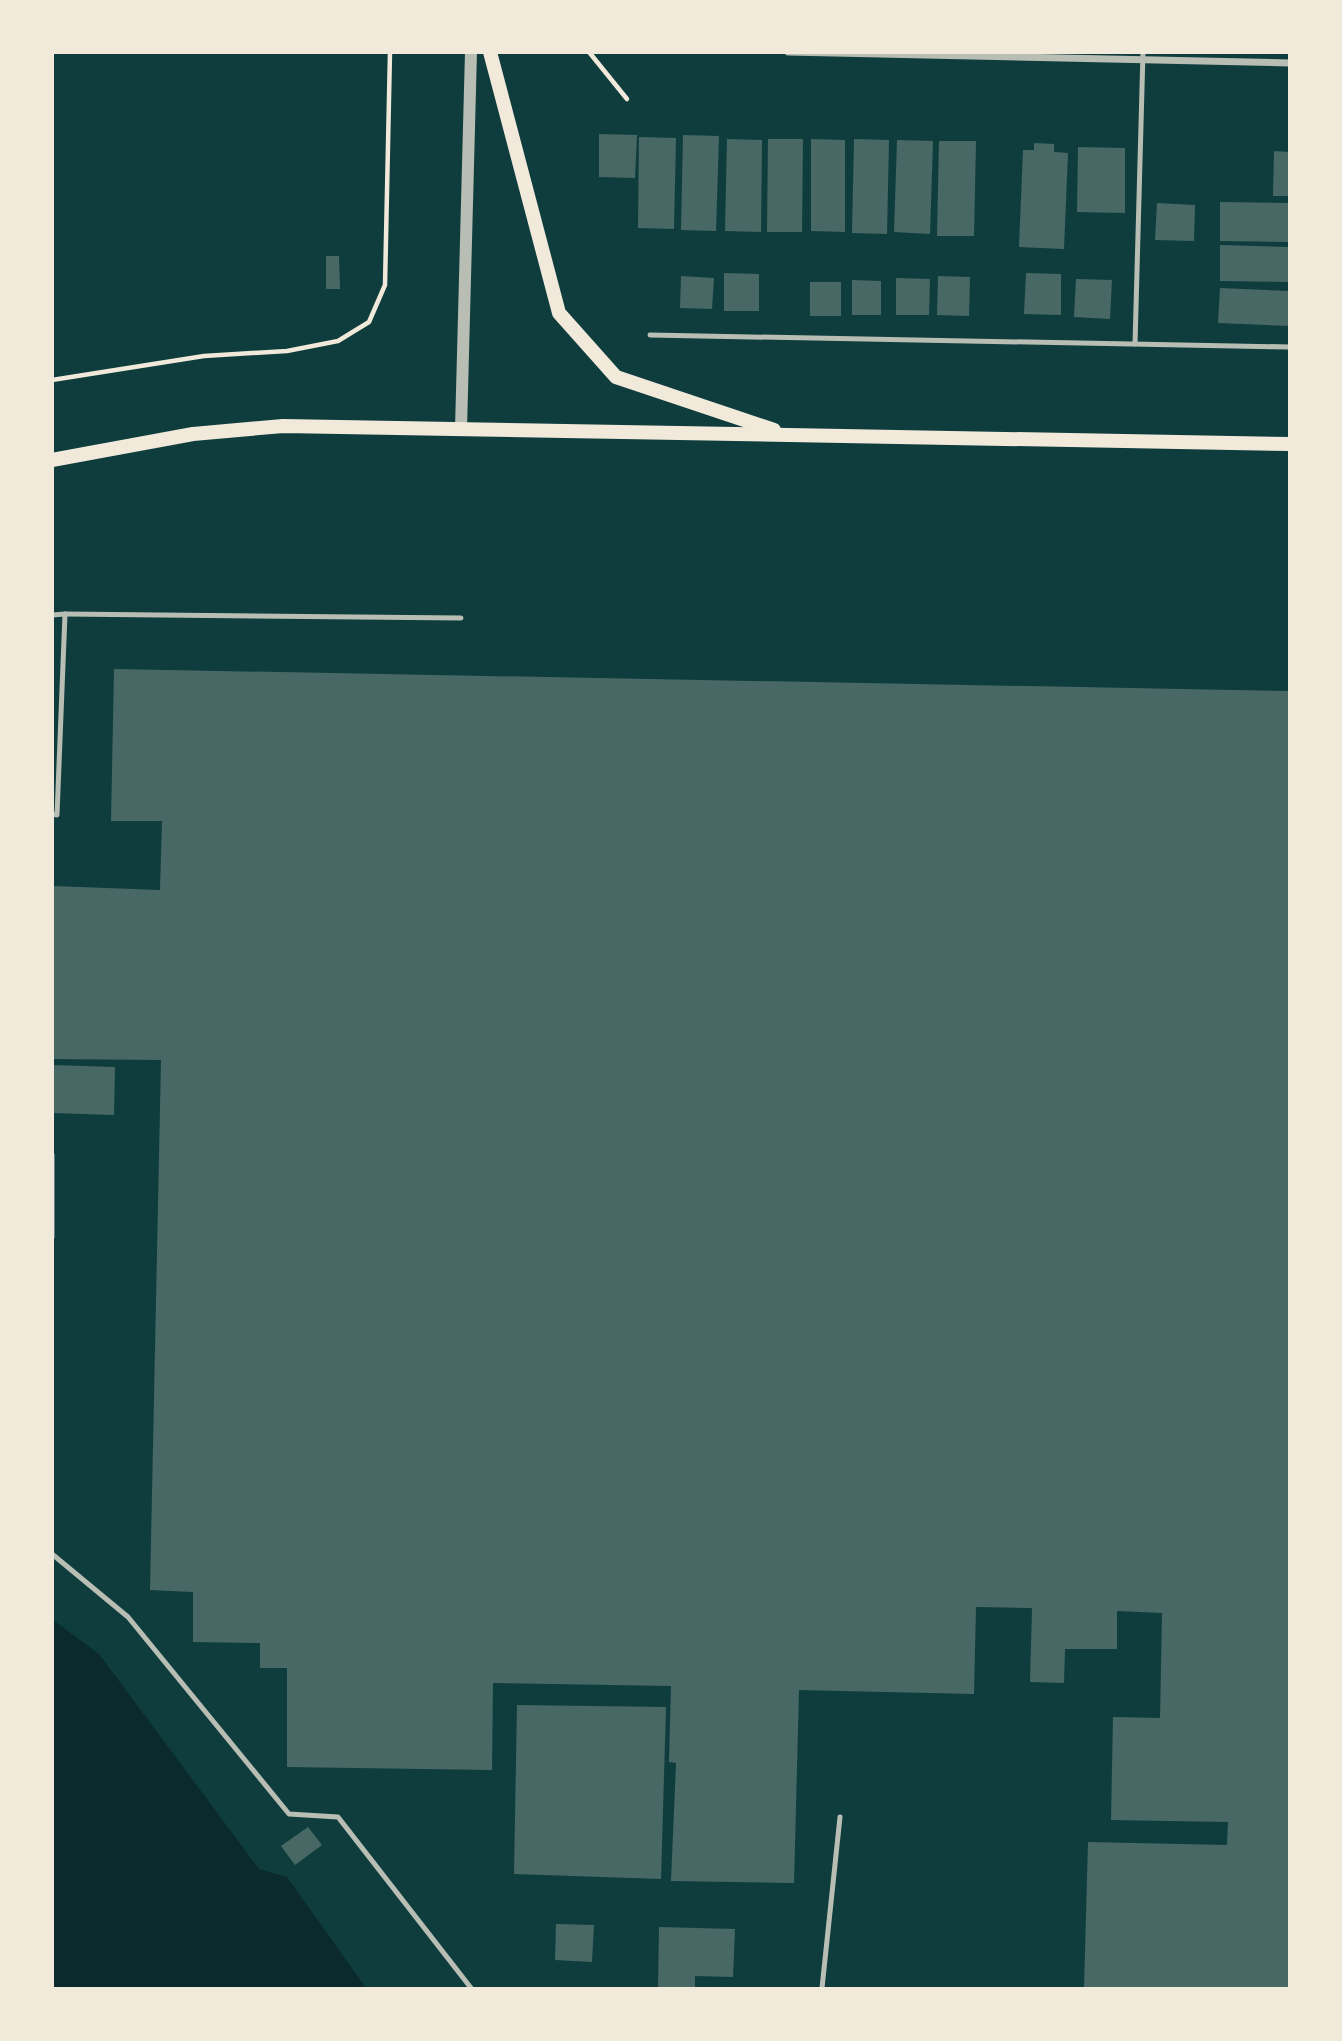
<svg xmlns="http://www.w3.org/2000/svg" width="1342" height="2041" font-family="'Sofia Sans Condensed',sans-serif">
<rect width="100%" height="100%" fill="#0f3d3e"/>
<polygon fill="#0a2a2b" points="53,1620 99,1654 259,1869 287,1877 366,1988 53,1988"/>
<g fill="#486865">
<polygon points="599,134 637,135 635,178 599,177"/>
<polygon points="683,135 719,136 716,231 681,230"/>
<polygon points="639,137 676,138 674,229 638,228"/>
<polygon points="727,139 762,140 761,232 725,231"/>
<polygon points="768,139 803,139 802,232 767,232"/>
<polygon points="811,139 845,140 845,232 811,231"/>
<polygon points="854,139 889,140 887,234 852,233"/>
<polygon points="897,140 933,141 930,234 894,232"/>
<polygon points="939,141 976,141 974,236 937,236"/>
<polygon points="1034,143 1054,144 1054,152 1068,153 1064,249 1019,247 1023,150 1034,150"/>
<polygon points="1078,147 1125,148 1125,213 1077,212"/>
<polygon points="1274,151 1290,152 1290,196 1273,196"/>
<polygon points="1220,202 1290,203 1290,242 1220,241"/>
<polygon points="1157,203 1195,205 1194,241 1155,240"/>
<polygon points="1220,245 1290,247 1290,282 1220,281"/>
<polygon points="326,256 339,256 340,289 326,289"/>
<polygon points="724,273 759,274 759,311 724,311"/>
<polygon points="1026,273 1061,274 1061,315 1024,314"/>
<polygon points="681,276 714,278 712,309 680,308"/>
<polygon points="938,276 970,277 969,316 937,315"/>
<polygon points="896,278 930,279 929,315 896,315"/>
<polygon points="1076,279 1112,280 1110,319 1074,317"/>
<polygon points="852,280 881,281 881,315 852,315"/>
<rect x="810" y="282" width="31" height="34"/>
<polygon points="1220,288 1290,291 1290,326 1218,323"/>
<polygon points="114,669 1290,691 1290,1988 1084,1988 1088,1842 1227,1845 1228,1822 1111,1820 1113,1717 1160,1718 1162,1613 1117,1611 1117,1649 1065,1649 1064,1683 1030,1682 1032,1608 976,1607 974,1694 799,1690 794,1883 671,1881 676,1763 669,1762 671,1686 493,1683 492,1770 287,1767 287,1668 260,1668 260,1643 193,1642 193,1592 150,1590 161,1060 52,1059 52,886 160,890 162,821 111,821"/>
<polygon points="52,1065 115,1067 114,1115 52,1113"/>
<polygon points="517,1705 666,1707 661,1879 514,1874"/>
<polygon points="308,1827 322,1845 295,1865 281,1846"/>
<polygon points="556,1924 594,1925 592,1962 555,1960"/>
<polygon points="659,1927 735,1929 733,1977 695,1976 695,1988 658,1988"/>
</g>
<g fill="none" stroke-linecap="round" stroke-linejoin="round">
<g stroke="#f1e9da" stroke-width="4.5">
<polyline points="589,52 627,99"/>
<polyline points="52,380 204,356 287,351 338,341 369,322 385,285 390,52"/>
</g>
<g stroke="#b8beb3" stroke-width="5">
<polyline points="650,335 1290,347"/>
<polyline points="1135,344 1143,52"/>
<polyline points="65,614 461,618"/>
<polyline points="52,615 65,614 57,815 52,814"/>
<polyline points="52,1155 52,1237"/>
<polyline points="52,1554 128,1617 289,1814 338,1817 471,1988"/>
<polyline points="822,1988 840,1817"/>
</g>
<polyline stroke="#b8beb3" stroke-width="7" points="788,52 1290,63"/>
<polyline stroke="#b8beb3" stroke-width="12" points="461,429 471,52"/>
<g stroke="#f1e9da" stroke-width="14">
<polyline points="490,52 559,313 616,377 774,430"/>
<polyline points="52,460 193,434 283,426 1290,444"/>
</g>
</g>
<rect width="1342" height="2041" fill="none" stroke="#f1e9da" stroke-width="108"/>
</svg>
